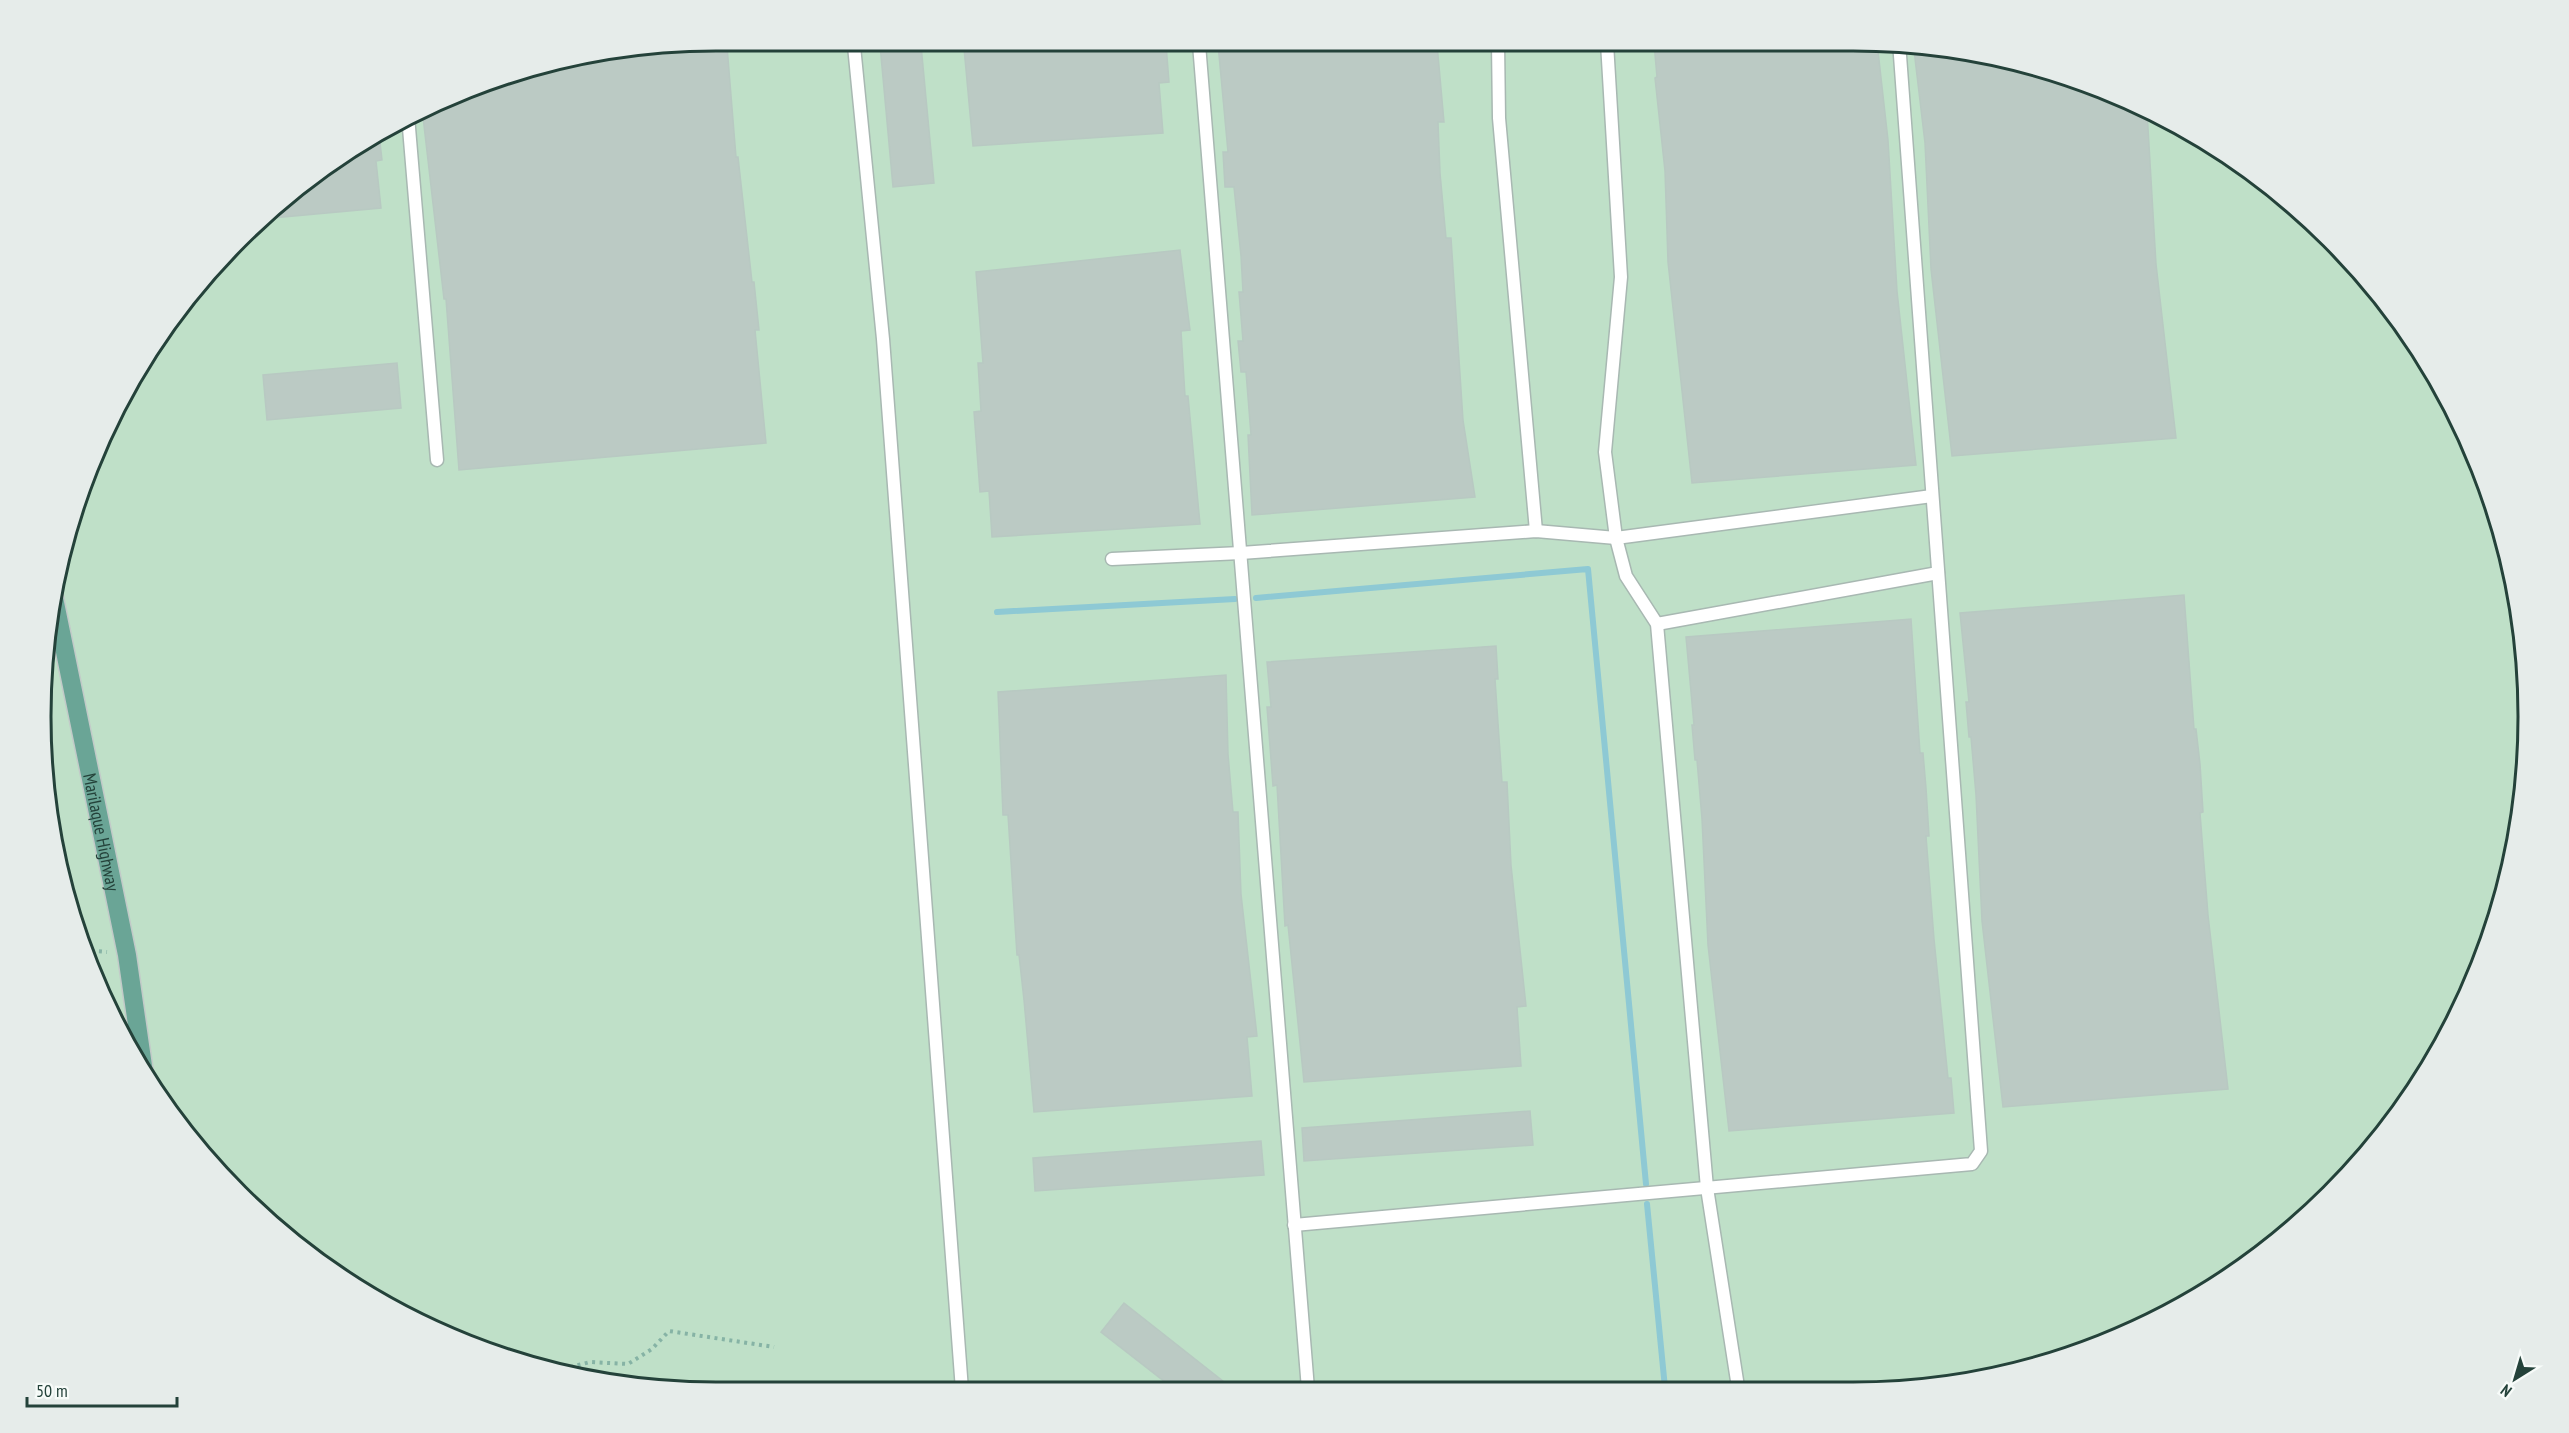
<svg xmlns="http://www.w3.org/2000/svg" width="2569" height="1433" font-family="'PT Sans Narrow',sans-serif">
<rect width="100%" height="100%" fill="#e6efeb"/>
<polygon fill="#bfe0c8" points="1896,42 2069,76 2191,131 2298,208 2389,305 2459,418 2506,542 2527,673 2523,805 2493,934 2438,1055 2331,1194 2228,1279 2070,1357 1940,1387 673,1391 500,1357 378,1302 271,1225 208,1162 131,1055 92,975 54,849 42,760 46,629 64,541 110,418 155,341 238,239 305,180 417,110 500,76 628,46"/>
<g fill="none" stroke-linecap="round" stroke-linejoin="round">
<g stroke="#8ec9d4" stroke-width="6">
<polyline points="1256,598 1588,569 1646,1184"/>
<polyline points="997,612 1235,599"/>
<polyline points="1647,1204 1665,1388"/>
</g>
</g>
<g fill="#bbcac4" stroke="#b8c9c2" stroke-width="1.5">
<polygon points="1877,42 1888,140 1897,291 1916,465 1692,483 1668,262 1665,171 1655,78 1657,77 1654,43"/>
<polygon points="1166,44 1169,82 1159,83 1163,133 973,146 964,48 997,45"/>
<polygon points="1218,44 1437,44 1444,122 1438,122 1440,173 1446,238 1451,238 1463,420 1475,497 1252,515 1248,435 1251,435 1246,372 1241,372 1238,341 1243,341 1239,292 1243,292 1241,256 1234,187 1225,187 1223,152 1228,152"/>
<polygon points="880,45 921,45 934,183 893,187"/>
<polygon points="628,46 727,46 736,157 738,157 752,282 754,282 759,330 755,330 766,443 459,470 446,299 444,299 422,108 500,76"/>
<polygon points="1931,49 2069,76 2147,111 2156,264 2176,438 1952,456 1931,269 1925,143 1914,50"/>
<polygon points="379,134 382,160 376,161 381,208 261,219 305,180"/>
<polygon points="1180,250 1190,330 1181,331 1185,396 1188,396 1200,524 992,537 989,491 980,492 974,412 981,411 978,363 983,363 976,272"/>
<polygon points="397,363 401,408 267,420 263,375"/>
<polygon points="2184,595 2194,729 2196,729 2200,764 2203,812 2200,813 2208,915 2228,1089 2003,1107 1982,921 1976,795 1971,737 1969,737 1966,702 1969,702 1960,613"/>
<polygon points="1911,619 1920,753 1923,753 1926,788 1929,836 1926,836 1934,939 1948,1078 1951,1078 1954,1113 1729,1131 1708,945 1702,819 1697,760 1695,760 1692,725 1694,725 1686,637"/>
<polygon points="1496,646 1498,679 1495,679 1502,782 1507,782 1511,865 1526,1006 1517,1007 1521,1066 1304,1082 1288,925 1285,926 1277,785 1273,786 1267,707 1271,707 1267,662"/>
<polygon points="1226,675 1228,754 1233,812 1238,812 1241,894 1257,1036 1247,1037 1252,1096 1034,1112 1024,1000 1019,955 1017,955 1008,815 1003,815 998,692"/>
<polygon points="1530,1111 1533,1145 1304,1161 1302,1128"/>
<polygon points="1261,1141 1264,1175 1035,1191 1033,1158"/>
<polygon points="1124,1303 1233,1389 1174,1389 1101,1332"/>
</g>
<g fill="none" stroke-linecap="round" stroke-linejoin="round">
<defs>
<g id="service">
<polyline points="1498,43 1499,118 1536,531"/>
<polyline points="1607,43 1621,277 1605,452 1616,538 1626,576 1657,624 1707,1188 1738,1387"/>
<polyline points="1199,44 1308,1389"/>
<polyline points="854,46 883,339 962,1390"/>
<polyline points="408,116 437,460"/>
<polyline points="1112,559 1241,553 1536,531 1616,538 1932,496"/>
<polyline points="1657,624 1938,573"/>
<polyline points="1294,1225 1972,1164 1981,1151 1899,42"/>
</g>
<g id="primary">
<path id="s1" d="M 53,593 L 127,955 L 144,1073"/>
</g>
</defs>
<use href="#service" stroke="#a8b8b2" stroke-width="15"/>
<use href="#primary" stroke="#c2cac8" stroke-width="21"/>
<g stroke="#86b3a5" stroke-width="4" stroke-dasharray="3 4.5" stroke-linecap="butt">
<polyline points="84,950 107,952"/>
<polyline points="563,1369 590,1362 628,1364 652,1349 669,1331 774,1347"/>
</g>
<use href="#service" stroke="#fff" stroke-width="12"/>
<use href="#primary" stroke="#6aa596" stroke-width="18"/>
</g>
<g text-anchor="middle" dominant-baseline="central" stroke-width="4.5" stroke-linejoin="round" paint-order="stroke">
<g font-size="18" fill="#24423a" stroke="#f7fbf9">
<text stroke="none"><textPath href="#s1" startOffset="244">Marilaque Highway</textPath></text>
</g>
</g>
<path d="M0 0H2569V1433H0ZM716 51H1853A665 665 0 0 1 2518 716V717A665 665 0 0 1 1853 1382H716A665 665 0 0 1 51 717V716A665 665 0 0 1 716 51Z" fill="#e6ecea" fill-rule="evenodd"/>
<path fill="none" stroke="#24423a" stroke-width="3" d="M716 51H1853A665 665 0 0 1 2518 716V717A665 665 0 0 1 1853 1382H716A665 665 0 0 1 51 717V716A665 665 0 0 1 716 51Z"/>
<g transform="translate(2515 1379) rotate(217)" stroke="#f7fbf9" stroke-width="4.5" paint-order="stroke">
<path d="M0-4.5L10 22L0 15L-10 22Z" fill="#24423a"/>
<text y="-9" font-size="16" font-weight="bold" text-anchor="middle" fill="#24423a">N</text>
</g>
<path d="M27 1397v9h150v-9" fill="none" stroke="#24423a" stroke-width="3"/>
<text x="36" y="1397" font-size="18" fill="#24423a" stroke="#f7fbf9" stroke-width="4.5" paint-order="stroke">50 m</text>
</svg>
